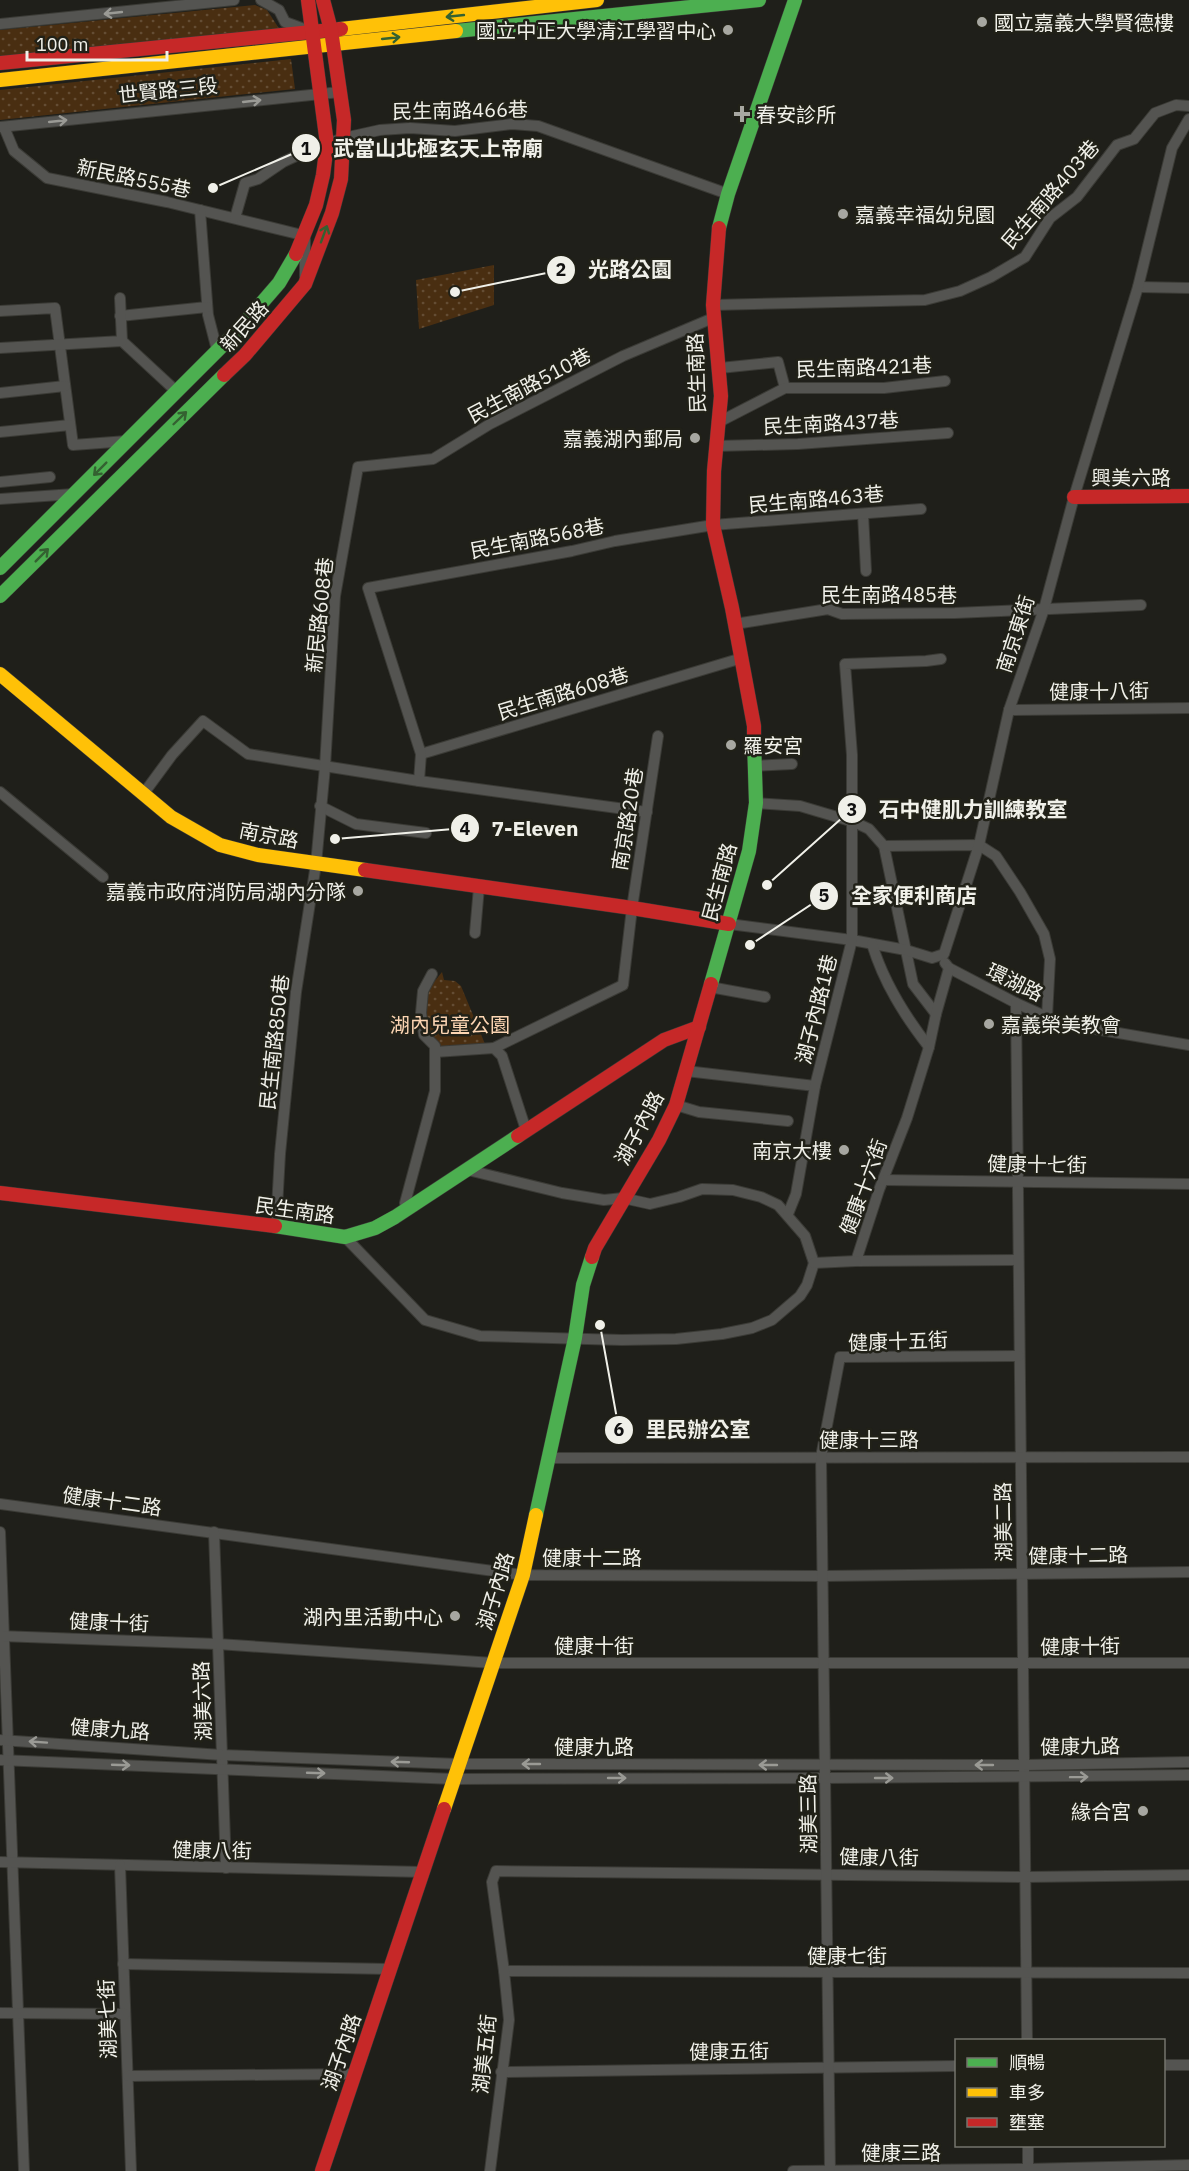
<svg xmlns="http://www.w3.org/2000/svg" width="1189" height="2171" font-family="'IBM Plex Sans','Noto Sans TC',sans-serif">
<defs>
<pattern id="green-dots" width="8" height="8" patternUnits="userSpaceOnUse" patternTransform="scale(1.5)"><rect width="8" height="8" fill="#492e11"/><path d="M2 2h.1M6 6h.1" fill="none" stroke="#644d34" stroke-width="1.8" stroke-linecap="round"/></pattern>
</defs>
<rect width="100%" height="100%" fill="#1f1f1a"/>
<g fill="url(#green-dots)">
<polygon points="255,5 267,10 280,30 0,57 0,30"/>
<polygon points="291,59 295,89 0,120 0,90"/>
<polygon points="494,265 494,305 419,329 416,280"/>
<polygon points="442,972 444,980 455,981 461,986 485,1044 439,1048 427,1034 423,1012 426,992"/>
</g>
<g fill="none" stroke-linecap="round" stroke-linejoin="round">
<defs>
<g id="street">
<polyline points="261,0 279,10 285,22 304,29"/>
<polyline points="0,24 234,0"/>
<polyline points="0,127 340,92"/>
<polyline points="4,127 14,151 47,178 167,202 298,234 305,240 305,277"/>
<polyline points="200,210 208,315 217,350"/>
<polyline points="235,218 245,183 258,179 283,162 309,150 344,138 380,130 410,128 455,131 512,124 538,126 728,194"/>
<polyline points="1138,287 1189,288"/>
<polyline points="713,305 925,300 960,291 991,277 1025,257 1050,218 1077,197 1117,145 1134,139 1155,113 1176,105 1189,106"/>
<polyline points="0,311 55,308 73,445 127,441"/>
<polyline points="120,316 207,307"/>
<polyline points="122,341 176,391"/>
<polyline points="0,348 122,341 120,298"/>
<polyline points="720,368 778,362 785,388"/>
<polyline points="0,393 65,386"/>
<polyline points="717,423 785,388 884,388 945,381"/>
<polyline points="0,432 70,425"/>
<polyline points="716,446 798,444 948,433"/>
<polyline points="0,482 50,477"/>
<polyline points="0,499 74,494"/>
<polyline points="863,514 866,571"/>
<polyline points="735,624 828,609 842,614 955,613 1141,605"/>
<polyline points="1009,710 1189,708"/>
<polyline points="421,754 742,658"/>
<polyline points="754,766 792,764"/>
<polyline points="419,781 421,754 368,588 572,551 615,541 713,525 921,509"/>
<polyline points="0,792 103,877"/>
<polyline points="144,793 172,755 203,721 248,754 419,781 647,812"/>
<polyline points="756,803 800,806 854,822 869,829 884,846 913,984 936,1014"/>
<polyline points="320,806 356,824 426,833"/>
<polyline points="884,846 979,845 996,856 1020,892 1044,934 1050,959 1047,1017"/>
<polyline points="729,924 852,940 906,950 932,958 944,954 979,845 1009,710 1044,609 1074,497 1138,287 1172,148 1189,119"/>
<polyline points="475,933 479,887"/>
<path d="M 872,944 C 884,983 904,1015 929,1047"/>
<polyline points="945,963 949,968 1016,1003 1060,1023 1189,1045"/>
<polyline points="949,968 936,1014 929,1047 907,1118 879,1190 856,1261 1018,1260"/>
<polyline points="710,987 765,997"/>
<polyline points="1016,1003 1027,2040"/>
<polyline points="494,1048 623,985 632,908 658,736"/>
<polyline points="435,1052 494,1048 502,1056 526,1130"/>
<polyline points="686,1071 815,1086"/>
<polyline points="676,1105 699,1112 788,1121"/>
<polyline points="468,1170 562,1193 604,1200 623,1198 650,1204 679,1197 702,1189 733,1190 761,1197 778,1205 805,1236 814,1263"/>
<polyline points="884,1180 1189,1184"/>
<polyline points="407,1209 405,1203 435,1091 435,1046 424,1035 421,1013 423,991 432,974"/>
<polyline points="788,1214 796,1194 815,1086 852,940 852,755 845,664 926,661 941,659"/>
<polyline points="276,1226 280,1154 296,992 316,864 325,767 335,596 358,467 433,459 490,424 623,356 713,318"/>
<polyline points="345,1237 425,1320 480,1336 622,1340 676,1339 722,1334 752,1328 772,1320 800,1296 807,1285 814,1263"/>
<polyline points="814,1263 856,1261"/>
<polyline points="549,1458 1189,1457"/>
<polyline points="0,1504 523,1575 823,1576 1189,1572"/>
<polyline points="0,1532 24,2171"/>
<polyline points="214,1532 226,1868"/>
<polyline points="0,1636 218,1644 493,1663 1189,1663"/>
<polyline points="0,1740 222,1755 459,1764 1024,1765 1189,1762"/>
<polyline points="0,1760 454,1779 825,1778 1189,1775"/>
<polyline points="0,1862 423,1872"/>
<polyline points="120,1865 131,2171"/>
<polyline points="123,1964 390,1969"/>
<polyline points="504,1971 1189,1973"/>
<polyline points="0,2013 125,2014"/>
<polyline points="1164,2065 1189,2065"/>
<polyline points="501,2072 956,2066"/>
<polyline points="128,2076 355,2074"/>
<polyline points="1028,2146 1028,2171"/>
<polyline points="490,2171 509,2020 504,1971 492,1882 496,1871 1025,1877 1189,1875"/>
<polyline points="793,2171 1028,2169 1189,2165"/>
<polyline points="830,2171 821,1457 840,1357 1019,1356"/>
</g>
<g id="fast">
<polyline points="456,31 759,0"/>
<polyline points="719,228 728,194 795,0"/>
<polyline points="0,568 240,328 279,283 296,254"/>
<polyline points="0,596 224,375"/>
<polyline points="711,984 749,851 756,803 754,741"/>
<polyline points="275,1226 345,1237 375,1228 395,1217 518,1136"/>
<polyline points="536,1515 575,1338 583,1285 592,1257"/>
</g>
<g id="slow">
<polyline points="341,29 597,0"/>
<polyline points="0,80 456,31"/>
<polyline points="0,674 171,817 220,845 258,855 365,870"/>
<polyline points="444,1809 523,1575 536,1515"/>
</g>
<g id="jam">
<polyline points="0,63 341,29"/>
<polyline points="719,228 713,305 721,396 714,471 713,525 732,608 754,726 754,741"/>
<polyline points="296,254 316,205 323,175 327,144 308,0"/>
<polyline points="224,375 245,355 305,284 332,213 341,179 344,120 331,30 323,0"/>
<polyline points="1074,497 1189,496"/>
<polyline points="365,870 632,908 729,924"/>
<polyline points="518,1136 664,1040 699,1027"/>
<polyline points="0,1193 275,1226"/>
<polyline points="592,1257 595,1248 659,1140 676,1105 711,984"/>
<polyline points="322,2171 444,1809"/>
</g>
</defs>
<use href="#street" stroke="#3b3b36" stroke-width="12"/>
<use href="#fast" stroke="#3b3b36" stroke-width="15"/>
<use href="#slow" stroke="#3b3b36" stroke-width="15"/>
<use href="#jam" stroke="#3b3b36" stroke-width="15"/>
<use href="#street" stroke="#545451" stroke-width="10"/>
<use href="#fast" stroke="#4caf50" stroke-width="14"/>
<use href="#slow" stroke="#ffc107" stroke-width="14"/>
<use href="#jam" stroke="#c62828" stroke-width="14"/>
</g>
<defs><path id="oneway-shaft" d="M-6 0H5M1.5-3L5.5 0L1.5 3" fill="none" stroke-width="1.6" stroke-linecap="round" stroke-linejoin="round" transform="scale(1.5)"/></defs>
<g stroke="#9a9a95">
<use href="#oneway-shaft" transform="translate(113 13) rotate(174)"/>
<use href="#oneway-shaft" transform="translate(252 101) rotate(-6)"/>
<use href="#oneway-shaft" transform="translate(58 121) rotate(-6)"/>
<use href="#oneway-shaft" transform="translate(38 1742) rotate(-176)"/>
<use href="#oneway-shaft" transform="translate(400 1762) rotate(-178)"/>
<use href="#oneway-shaft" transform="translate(531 1764) rotate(-180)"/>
<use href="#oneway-shaft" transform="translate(121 1765) rotate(2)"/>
<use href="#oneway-shaft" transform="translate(768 1765) rotate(-180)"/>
<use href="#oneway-shaft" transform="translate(984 1765) rotate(-180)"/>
<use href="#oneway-shaft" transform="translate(316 1773) rotate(2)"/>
<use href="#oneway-shaft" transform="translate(1079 1777) rotate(-1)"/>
<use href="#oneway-shaft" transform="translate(617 1778)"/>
<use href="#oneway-shaft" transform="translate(884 1778)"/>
</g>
<g stroke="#346131">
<use href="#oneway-shaft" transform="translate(455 16) rotate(174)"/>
<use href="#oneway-shaft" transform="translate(391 38) rotate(-6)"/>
<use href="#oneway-shaft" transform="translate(324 234) rotate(-70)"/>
<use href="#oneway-shaft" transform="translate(180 418) rotate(-44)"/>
<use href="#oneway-shaft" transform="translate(100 469) rotate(135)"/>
<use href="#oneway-shaft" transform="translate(42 555) rotate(-45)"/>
</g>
<g fill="#a7a7a1" stroke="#212118" stroke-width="2">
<circle cx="982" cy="22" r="6"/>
<circle cx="728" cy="30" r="6"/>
<path d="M739 105h6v6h6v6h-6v6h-6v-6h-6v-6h6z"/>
<circle cx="843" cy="214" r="6"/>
<circle cx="695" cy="438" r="6"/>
<circle cx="731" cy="745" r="6"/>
<circle cx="358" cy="891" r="6"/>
<circle cx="989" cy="1024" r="6"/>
<circle cx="844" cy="1150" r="6"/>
<circle cx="455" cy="1616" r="6"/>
<circle cx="1143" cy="1811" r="6"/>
</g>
<g text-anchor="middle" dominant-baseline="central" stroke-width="5" stroke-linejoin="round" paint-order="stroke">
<g font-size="20" fill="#f0f0e9" stroke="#212118" text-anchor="end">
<text x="994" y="22" text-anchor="start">國立嘉義大學賢德樓</text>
<text x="716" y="30">國立中正大學清江學習中心</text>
<text x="756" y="114" text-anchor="start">春安診所</text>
<text x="855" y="214" text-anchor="start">嘉義幸福幼兒園</text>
<text x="683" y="438">嘉義湖內郵局</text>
<text x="743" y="745" text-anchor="start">羅安宮</text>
<text x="346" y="891">嘉義市政府消防局湖內分隊</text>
<text x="1001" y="1024" text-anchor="start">嘉義榮美教會</text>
<text x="832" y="1150">南京大樓</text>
<text x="443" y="1616">湖內里活動中心</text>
<text x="1131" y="1811">緣合宮</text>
</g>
<g font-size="20" fill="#f0f0e9" stroke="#212118">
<text transform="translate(168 90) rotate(-6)">世賢路三段</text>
<text transform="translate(460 110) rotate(-1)">民生南路466巷</text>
<text transform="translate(134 178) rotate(12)">新民路555巷</text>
<text transform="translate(1050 194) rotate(-49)">民生南路403巷</text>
<text transform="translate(244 326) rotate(-48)">新民路</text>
<text transform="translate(864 367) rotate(-2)">民生南路421巷</text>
<text transform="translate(696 373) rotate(-92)">民生南路</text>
<text transform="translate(529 385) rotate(-28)">民生南路510巷</text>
<text transform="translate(831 423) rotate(-3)">民生南路437巷</text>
<text x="1131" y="477">興美六路</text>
<text transform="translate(816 499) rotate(-5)">民生南路463巷</text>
<text transform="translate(537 538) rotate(-11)">民生南路568巷</text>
<text x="889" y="594">民生南路485巷</text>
<text transform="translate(319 615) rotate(-84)">新民路608巷</text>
<text transform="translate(1015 634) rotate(-72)">南京東街</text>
<text transform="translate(1099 691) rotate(-1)">健康十八街</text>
<text transform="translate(563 693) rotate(-17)">民生南路608巷</text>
<text transform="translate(627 819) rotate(-81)">南京路20巷</text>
<text transform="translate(269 835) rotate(11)">南京路</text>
<text transform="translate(719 882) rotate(-75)">民生南路</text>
<text transform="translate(1015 982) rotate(26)">環湖路</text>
<text transform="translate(816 1009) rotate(-76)">湖子內路1巷</text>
<text transform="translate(274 1042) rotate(-84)">民生南路850巷</text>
<text transform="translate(639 1128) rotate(-62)">湖子內路</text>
<text transform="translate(1037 1164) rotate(1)">健康十七街</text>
<text transform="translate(863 1187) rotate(-70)">健康十六街</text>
<text transform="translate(295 1210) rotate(8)">民生南路</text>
<text transform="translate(898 1341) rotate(-2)">健康十五街</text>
<text x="869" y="1439">健康十三路</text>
<text transform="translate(112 1501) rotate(8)">健康十二路</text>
<text transform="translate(1003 1522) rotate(-91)">湖美二路</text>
<text transform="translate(1078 1555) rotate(-1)">健康十二路</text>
<text x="592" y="1557">健康十二路</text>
<text transform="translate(495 1591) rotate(-73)">湖子內路</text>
<text transform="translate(109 1622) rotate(2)">健康十街</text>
<text x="594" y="1645">健康十街</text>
<text transform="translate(1080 1646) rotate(-1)">健康十街</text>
<text transform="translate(202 1701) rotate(-92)">湖美六路</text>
<text transform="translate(110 1729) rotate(4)">健康九路</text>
<text x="594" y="1746">健康九路</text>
<text transform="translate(1080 1746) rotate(-1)">健康九路</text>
<text transform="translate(808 1814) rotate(-91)">湖美三路</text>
<text transform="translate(212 1850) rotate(1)">健康八街</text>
<text transform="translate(879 1857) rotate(1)">健康八街</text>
<text x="847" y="1955">健康七街</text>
<text transform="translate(107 2019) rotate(-92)">湖美七街</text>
<text transform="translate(729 2051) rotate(-1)">健康五街</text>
<text transform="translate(341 2052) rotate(-71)">湖子內路</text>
<text transform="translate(484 2054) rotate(-84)">湖美五街</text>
<text x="901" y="2152">健康三路</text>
</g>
<g font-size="20" fill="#fcd5b3" stroke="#212118">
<text x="450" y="1024">湖內兒童公園</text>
</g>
</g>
<path fill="none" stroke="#f0f0e9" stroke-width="2" d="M213 188L306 148M455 292L561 270M767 885L852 809M335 839L465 828M750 945L824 896M600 1325L619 1430"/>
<g fill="#f0f0e9" stroke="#212118" stroke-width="2">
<circle cx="213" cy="188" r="6"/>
<circle cx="455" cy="292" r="6"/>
<circle cx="767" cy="885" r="6"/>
<circle cx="335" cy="839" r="6"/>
<circle cx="750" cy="945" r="6"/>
<circle cx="600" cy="1325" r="6"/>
<circle cx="306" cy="148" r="15"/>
<circle cx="561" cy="270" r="15"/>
<circle cx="852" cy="809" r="15"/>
<circle cx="465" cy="828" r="15"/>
<circle cx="824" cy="896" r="15"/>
<circle cx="619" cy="1430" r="15"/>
</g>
<g font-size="18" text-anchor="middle" font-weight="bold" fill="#111">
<text x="306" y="155">1</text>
<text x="561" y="276">2</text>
<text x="852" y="816">3</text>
<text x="465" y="835">4</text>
<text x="824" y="902">5</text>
<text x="619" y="1436">6</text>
</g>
<g font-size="21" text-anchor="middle" font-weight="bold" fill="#f0f0e9" stroke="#212118" stroke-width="5" stroke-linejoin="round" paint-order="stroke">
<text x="438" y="156">武當山北極玄天上帝廟</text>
<text x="630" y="277">光路公園</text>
<text x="973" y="817">石中健肌力訓練教室</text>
<text x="535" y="836">7-Eleven</text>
<text x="914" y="903">全家便利商店</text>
<text x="698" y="1437">里民辦公室</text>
</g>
<rect x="955" y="2039" width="210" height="108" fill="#212118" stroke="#74746c" stroke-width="1.5"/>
<rect x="967" y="2058" width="30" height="9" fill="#4caf50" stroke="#74746c" stroke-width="1.5"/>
<text x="1009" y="2069" font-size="18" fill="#f0f0e9">順暢</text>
<rect x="967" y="2088" width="30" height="9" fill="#ffc107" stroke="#74746c" stroke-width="1.5"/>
<text x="1009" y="2099" font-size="18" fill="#f0f0e9">車多</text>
<rect x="967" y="2118" width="30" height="9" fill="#c62828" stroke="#74746c" stroke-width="1.5"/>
<text x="1009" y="2129" font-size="18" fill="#f0f0e9">壅塞</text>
<path d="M27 51v9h140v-9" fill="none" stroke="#f0f0e9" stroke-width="3"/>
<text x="36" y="51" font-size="18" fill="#f0f0e9" stroke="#212118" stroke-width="4.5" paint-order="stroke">100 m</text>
</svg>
